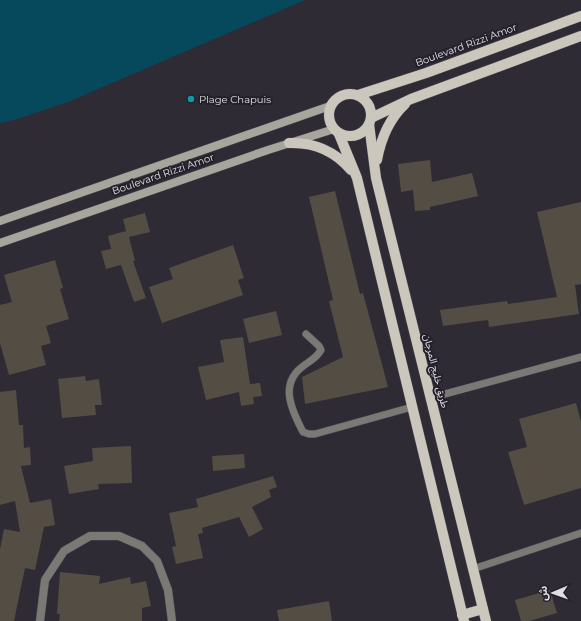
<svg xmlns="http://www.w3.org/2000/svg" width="581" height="621" font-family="Montserrat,'Noto Sans Arabic',sans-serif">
<rect width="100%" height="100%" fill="#2e2b35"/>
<polygon fill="#06495d" points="0,0 305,0 68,102 14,120 0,123"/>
<g fill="#534d43">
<polygon points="430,160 432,182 472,173 478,196 430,207 430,210 415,211 413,190 401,192 398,164"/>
<polygon points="335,191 360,294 363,293 388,387 305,404 302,377 343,357 329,301 333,300 309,197"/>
<polygon points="581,202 581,284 575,285 579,314 489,327 488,320 443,326 440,310 507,301 508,304 557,297 537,212"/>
<polygon points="145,213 150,232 129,237 135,261 133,261 146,298 134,302 121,265 106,269 101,251 111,249 108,236 126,231 123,219"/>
<polygon points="233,245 244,278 238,280 243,295 162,323 149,287 173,279 169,268"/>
<polygon points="55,260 63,288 60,289 69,319 46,326 51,343 41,346 46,365 9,375 0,343 0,305 12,302 4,275"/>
<polygon points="276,311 282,335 249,343 243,319"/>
<polygon points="243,337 250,384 260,383 262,396 253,397 254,404 241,406 239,392 206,400 198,367 224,362 220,340"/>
<polygon points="85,376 86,381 99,379 102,405 95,405 96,415 62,418 58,379"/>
<polygon points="16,390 19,425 23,425 24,448 30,447 31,465 21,466 30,503 51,499 55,525 44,527 35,570 25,568 14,621 0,621 0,549 4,529 20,532 15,501 0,505 0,392"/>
<polygon points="576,403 581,422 581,488 524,505 508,452 527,447 519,419"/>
<polygon points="131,446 132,483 98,484 99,489 69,494 64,466 93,461 92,448"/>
<polygon points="244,454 245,468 213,471 212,456"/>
<polygon points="273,476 277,487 269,490 271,497 252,507 263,529 249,537 239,517 202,528 203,533 198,534 203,558 176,564 172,547 176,546 169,513 198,507 196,499"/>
<polygon points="60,572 100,576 99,584 130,577 131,584 146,581 151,606 142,608 142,621 59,621 60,614 57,614"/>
<polygon points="550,590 557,613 529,621 521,621 515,600"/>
<polygon points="329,601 332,621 279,621 277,610"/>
</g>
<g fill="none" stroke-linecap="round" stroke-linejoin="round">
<defs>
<g id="service">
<path d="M 306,334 L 319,346 L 321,350 C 316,359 309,361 302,367 C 279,385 292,411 303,432 L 309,434 L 315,434 L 412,407"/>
<polyline points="430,398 581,357"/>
<polyline points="473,569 581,533"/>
</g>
<polyline id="minor" points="40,621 45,580 64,551 90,536 119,536 142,546 157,561 168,590 172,621"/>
<g id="secondary">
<polyline points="0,221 330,106"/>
<polyline points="0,243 268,150 334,129"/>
</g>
<g id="primary">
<circle cx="350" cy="115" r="21"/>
<polyline points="358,95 426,73 581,16"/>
<polyline points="371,118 411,99 581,36"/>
<polyline points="369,124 376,178 486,621"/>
<polyline points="339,134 357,178 464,621"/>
<path d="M 289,143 C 313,142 335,151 351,170"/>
<path d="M 377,160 C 381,138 389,119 405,104"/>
<polyline points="462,615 483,609"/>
</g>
</defs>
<use href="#service" stroke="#4a4851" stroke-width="8"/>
<use href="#minor" stroke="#4a4851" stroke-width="9"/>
<use href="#secondary" stroke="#4a4851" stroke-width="9"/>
<use href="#primary" stroke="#4a4851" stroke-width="11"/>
<use href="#service" stroke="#7b7974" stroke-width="7"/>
<use href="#minor" stroke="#7b7974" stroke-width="8"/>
<use href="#secondary" stroke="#a8a59d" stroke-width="8"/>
<use href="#primary" stroke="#cbc7bc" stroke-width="10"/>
</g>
<circle fill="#0f9aa8" stroke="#24212b" stroke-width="1.5" cx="191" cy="99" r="4"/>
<g text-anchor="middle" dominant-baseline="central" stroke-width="4" stroke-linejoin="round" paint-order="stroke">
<g font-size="10" fill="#e0dee5" stroke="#24212b">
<text transform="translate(466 45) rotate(-20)">Boulevard Rizzi Amor</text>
<text transform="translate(163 174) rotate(-19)">Boulevard Rizzi Amor</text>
<text transform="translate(436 371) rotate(76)">طريق خليج المرجان</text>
</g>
<g font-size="10" fill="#e0dee5" stroke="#24212b" text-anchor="start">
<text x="199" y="99">Plage Chapuis</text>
</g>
</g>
<g transform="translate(553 593) rotate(268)" stroke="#24212b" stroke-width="3" paint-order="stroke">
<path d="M0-3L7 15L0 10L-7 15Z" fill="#e0dee5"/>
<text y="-6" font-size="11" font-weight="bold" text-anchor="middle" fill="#e0dee5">ش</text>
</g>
</svg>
